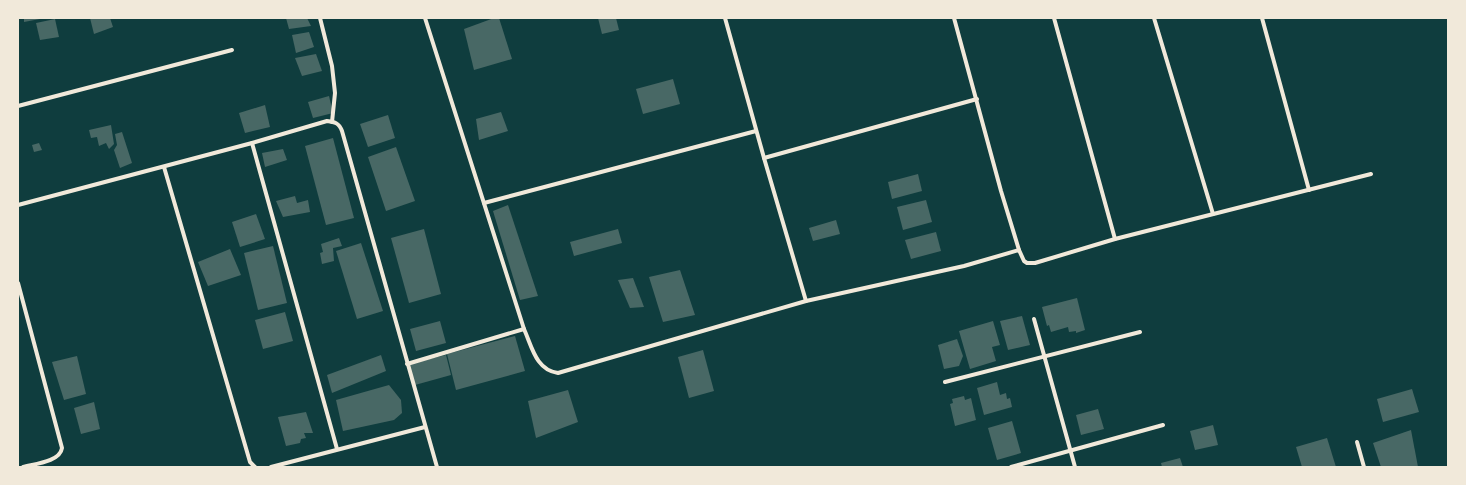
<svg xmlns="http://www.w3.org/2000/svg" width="1466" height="485" font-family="'Varela Round',sans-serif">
<rect width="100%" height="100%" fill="#0f3d3e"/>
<g fill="#486865">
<polygon points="24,18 40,18 40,19 24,22"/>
<polygon points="90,18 110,18 113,27 94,34"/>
<polygon points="286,18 307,18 311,26 289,29"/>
<polygon points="494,18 499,18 512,59 474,70 464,29"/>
<polygon points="598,18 616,18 619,30 602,34"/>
<polygon points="55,19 59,37 40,40 36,23"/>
<polygon points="309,32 314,47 296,53 292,35"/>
<polygon points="316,54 322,71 302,76 295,58"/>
<polygon points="673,79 680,104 643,114 636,89"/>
<polygon points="329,96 333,113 313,118 308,102"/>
<polygon points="265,105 270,127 245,133 239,113"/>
<polygon points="501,112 508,131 479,140 476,119"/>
<polygon points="388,115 395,138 368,147 360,124"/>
<polygon points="111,125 114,144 109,149 106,143 99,146 97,137 91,138 89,130"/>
<polygon points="122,132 132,163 120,168 114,150 117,145 115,134"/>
<polygon points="333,138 354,218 326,225 305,146"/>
<polygon points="39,143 42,150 34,152 32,145"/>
<polygon points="396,147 415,201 386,211 368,157"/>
<polygon points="283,149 287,160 265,167 262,153"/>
<polygon points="918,174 922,191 892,199 888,182"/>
<polygon points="295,196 297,203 308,200 310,212 283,217 276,201"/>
<polygon points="926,200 932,222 903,230 897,207"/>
<polygon points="508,205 538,296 520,300 493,211"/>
<polygon points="256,214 265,239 240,247 232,222"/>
<polygon points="836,220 840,234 813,241 809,228"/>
<polygon points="424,229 441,294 409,303 391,238"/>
<polygon points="618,229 622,243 574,256 570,242"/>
<polygon points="936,232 941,251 911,259 905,240"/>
<polygon points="339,238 342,246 333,248 334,261 322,264 320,253 323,252 321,244"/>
<polygon points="361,243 383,311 357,319 336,251"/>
<polygon points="273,246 287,303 258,310 244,253"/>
<polygon points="230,249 241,275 208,286 198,262"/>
<polygon points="680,270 695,315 663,322 649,277"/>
<polygon points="633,278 644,307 630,308 618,280"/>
<polygon points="1077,298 1085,330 1076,333 1076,331 1069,332 1068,327 1051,332 1049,325 1047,326 1042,307"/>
<polygon points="285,312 293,341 263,349 255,320"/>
<polygon points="1022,316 1030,345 1008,350 1000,321"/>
<polygon points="440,321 446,343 416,351 410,329"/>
<polygon points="993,321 1000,345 992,347 996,361 970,369 959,331"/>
<polygon points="515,336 525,371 456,390 447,354"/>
<polygon points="957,339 963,356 959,366 944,369 938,345"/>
<polygon points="703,350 714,391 689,398 678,357"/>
<polygon points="381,355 386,371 332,393 327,375"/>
<polygon points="446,355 451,375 415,385 409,364"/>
<polygon points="77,356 86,394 64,400 52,362"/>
<polygon points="997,382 1000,395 1006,393 1007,399 1010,398 1012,407 984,415 977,388"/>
<polygon points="389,385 401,400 402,413 394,420 343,431 336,400"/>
<polygon points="1412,389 1419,412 1383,422 1377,399"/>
<polygon points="568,390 578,422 536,438 528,401"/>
<polygon points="964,396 965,400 971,398 976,420 955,426 950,404 953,403 952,399"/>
<polygon points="94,402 100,429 81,434 74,408"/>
<polygon points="1098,409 1104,429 1081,435 1076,415"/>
<polygon points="306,412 313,433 304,433 306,438 301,439 300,443 286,446 278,417"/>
<polygon points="1012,421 1021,453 997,460 988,428"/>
<polygon points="1213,425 1218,445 1195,450 1190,431"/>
<polygon points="1411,430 1418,467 1381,467 1373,443"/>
<polygon points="1327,438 1336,467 1302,467 1296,447"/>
<polygon points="1180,458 1183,467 1162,467 1161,463"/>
</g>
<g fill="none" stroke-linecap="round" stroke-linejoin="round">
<g stroke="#f1e9da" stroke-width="4">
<polyline points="320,18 332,66 335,93 332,122"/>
<path d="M 425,18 L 524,329 C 532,347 536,370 558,373 L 806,301 L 964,266 L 1019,250"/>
<polyline points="725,18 764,158 806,301"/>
<polyline points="954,18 1001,191 1019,250 1024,261 1027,263 1035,263 1115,239 1371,174"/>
<polyline points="1054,18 1115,239"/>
<polyline points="1154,18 1213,214"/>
<polyline points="1262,18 1309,190"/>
<polyline points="18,106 232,50"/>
<polyline points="252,143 337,449"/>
<polyline points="764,158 977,99"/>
<polyline points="164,167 250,462 255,467"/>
<polyline points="484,203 756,131"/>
<path d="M 18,205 L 252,143 L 327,121 C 335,122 339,123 342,131 L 437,467"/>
<path d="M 18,283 L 62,448 C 60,462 34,464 23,467"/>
<polyline points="1034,319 1075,467"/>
<polyline points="407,364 524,329"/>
<polyline points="945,382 1140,332"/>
<polyline points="1357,442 1364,467"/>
<polyline points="271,467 425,427"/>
<polyline points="1011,467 1163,425"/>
</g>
</g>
<rect width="1466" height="485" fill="none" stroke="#f1e9da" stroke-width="38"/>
</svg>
